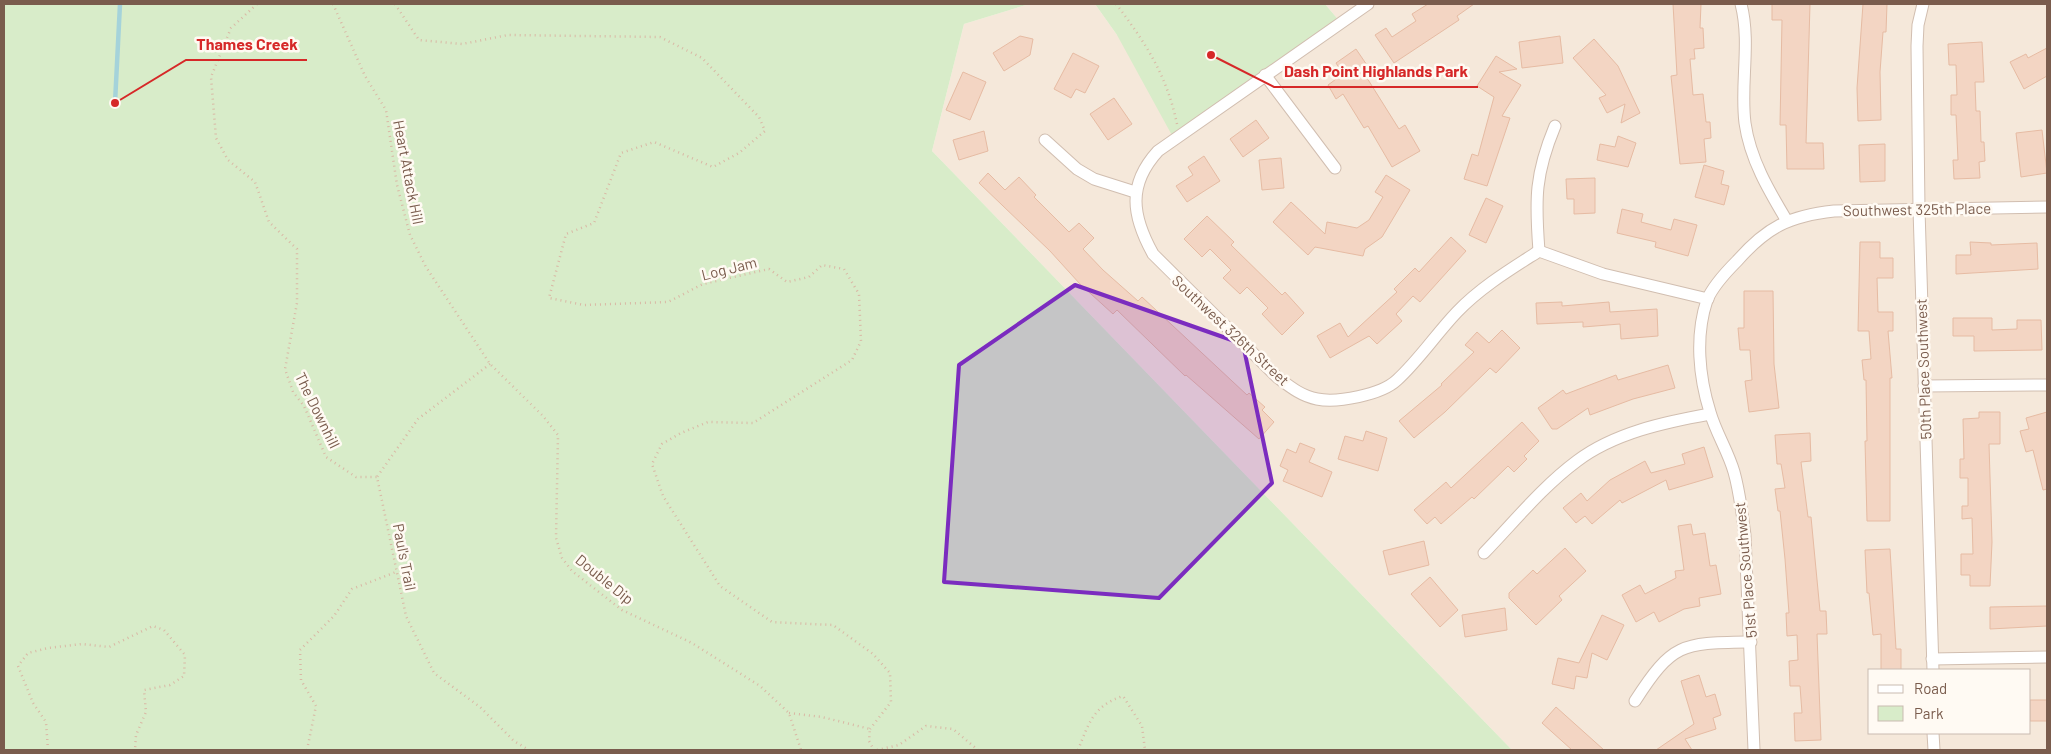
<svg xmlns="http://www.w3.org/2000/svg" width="2051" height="754" font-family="Barlow,sans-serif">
<rect width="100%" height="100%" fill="#fdf6ec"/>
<path fill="#f5e8da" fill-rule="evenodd" d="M 1029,4 L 1095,4 L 1117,35 L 1341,23 L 1325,4 L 2047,4 L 2047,750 L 1512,750 L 932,151 L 964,24 ZM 1870,670 L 2030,670 L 2030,733 L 1870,733 Z"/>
<g fill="#d8ecc9">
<polygon points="4,4 1029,4 964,24 932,151 1512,750 4,750"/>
<polygon points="1095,4 1325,4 1341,23 1174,139 1117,35"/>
</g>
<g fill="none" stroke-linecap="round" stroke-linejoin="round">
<polyline stroke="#a5d3da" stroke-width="4.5" points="115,103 120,4"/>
</g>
<g fill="#f3d5c3" stroke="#e6bba3">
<polygon points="1428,4 1474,4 1457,16 1459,20 1394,63 1375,35 1386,28 1392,37 1416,21 1412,14"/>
<polygon points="1673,4 1701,4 1700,28 1703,28 1704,48 1694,49 1695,59 1690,59 1693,95 1703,94 1706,122 1710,122 1711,138 1704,139 1706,162 1680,164 1671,76 1677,75"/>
<polygon points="1772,4 1810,4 1806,143 1823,143 1824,169 1787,169 1786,125 1780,125 1782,20 1772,20"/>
<polygon points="1863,4 1887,4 1886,32 1883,32 1880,72 1881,120 1858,121 1857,88"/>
<polygon points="1020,36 1033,39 1030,55 1004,71 993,53"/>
<polygon points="1560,36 1563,63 1522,68 1519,42"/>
<polygon points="1594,39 1618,66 1640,113 1621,123 1625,104 1607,113 1599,98 1606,95 1573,58"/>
<polygon points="1982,42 1984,82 1975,82 1976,111 1980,111 1981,142 1984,142 1985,161 1979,162 1980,178 1954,179 1953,160 1958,160 1956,115 1951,115 1951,95 1957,95 1956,65 1949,65 1948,44"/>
<polygon points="2047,48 2047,76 2024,89 2010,62 2026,54 2028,58"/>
<polygon points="1356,49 1373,74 1367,78 1399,129 1405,125 1420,151 1392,167 1368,126 1364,128 1343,94 1336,99 1328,85 1343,74 1336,63"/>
<polygon points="1073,53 1099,66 1085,93 1076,89 1071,98 1054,89"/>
<polygon points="1496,56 1517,69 1499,72 1521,85 1502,116 1510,118 1487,186 1464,179 1472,154 1478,156 1494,97 1477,86"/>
<polygon points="963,72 986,82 970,120 946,110"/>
<polygon points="1114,98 1132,124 1108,140 1090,114"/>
<polygon points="1256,120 1269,138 1243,157 1230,139"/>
<polygon points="2042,130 2047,173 2021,177 2016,133"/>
<polygon points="984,131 988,151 959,160 953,140"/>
<polygon points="1618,136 1636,143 1628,167 1597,160 1600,144 1615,147"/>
<polygon points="1885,144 1885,181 1860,182 1859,145"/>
<polygon points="1204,156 1220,181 1187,202 1176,186 1193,175 1188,167"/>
<polygon points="1281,158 1284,188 1262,190 1259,160"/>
<polygon points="1704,165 1724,171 1721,184 1729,186 1724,205 1695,197"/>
<polygon points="988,173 1005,190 1019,177 1036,195 1034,197 1069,232 1079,223 1094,238 1083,249 1103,270 1138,301 1142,297 1247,395 1249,393 1265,407 1262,410 1274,422 1259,439 1186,375 1185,376 1117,310 1113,314 1080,284 1050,251 979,183"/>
<polygon points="1386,175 1410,190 1382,237 1365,249 1363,256 1315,247 1308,255 1273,222 1291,202 1325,234 1327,222 1357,228 1369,220 1383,197 1375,192"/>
<polygon points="1595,178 1595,213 1574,214 1574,199 1567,199 1566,179"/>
<polygon points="1486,198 1503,206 1486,243 1469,235"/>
<polygon points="1622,209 1643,214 1641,222 1671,230 1674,219 1697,225 1688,256 1655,247 1656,242 1617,233"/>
<polygon points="1207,216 1234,242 1231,245 1282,295 1285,292 1304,313 1282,335 1262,314 1268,308 1247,287 1240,294 1223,278 1231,270 1210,249 1202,257 1184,239"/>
<polygon points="1451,237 1466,251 1420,302 1413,296 1396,314 1402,321 1377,344 1369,336 1330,358 1317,336 1340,323 1348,337 1397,292 1394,289 1415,268 1419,272"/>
<polygon points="1860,242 1880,242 1880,258 1893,258 1893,278 1877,278 1878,312 1893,312 1893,331 1888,331 1892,378 1890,378 1890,521 1867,521 1865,441 1867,441 1866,380 1864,380 1862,360 1871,359 1869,331 1858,331"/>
<polygon points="1970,242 1991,243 1991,245 2037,243 2038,269 1956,274 1956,255 1971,255"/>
<polygon points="1744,291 1773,291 1774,364 1779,408 1749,412 1745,381 1752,380 1750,350 1740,350 1738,328 1744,328"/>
<polygon points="1562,302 1562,306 1609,302 1610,312 1657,309 1658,336 1621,339 1620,324 1583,327 1583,322 1537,324 1536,303"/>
<polygon points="1953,318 1992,318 1992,330 2017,329 2017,320 2041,320 2042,350 1974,351 1974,336 1953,336"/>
<polygon points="1502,330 1520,348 1496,373 1490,368 1445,412 1414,438 1399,421 1442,385 1441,384 1474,352 1465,345 1477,332 1489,343"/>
<polygon points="1668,365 1675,388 1633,399 1590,415 1588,408 1557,429 1552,429 1538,408 1563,390 1566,394 1616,375 1618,380"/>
<polygon points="1979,412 2000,412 2000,444 1989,444 1992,542 1990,586 1970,586 1970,575 1961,575 1961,554 1973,554 1972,518 1962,519 1962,506 1968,506 1968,478 1960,478 1960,459 1964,459 1963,419 1979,418"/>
<polygon points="2047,412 2047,489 2043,490 2033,450 2026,452 2020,431 2029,429 2026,418"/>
<polygon points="1522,422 1539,441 1524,456 1527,459 1514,472 1508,466 1474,499 1472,497 1441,524 1435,517 1427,524 1414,510 1446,482 1451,488"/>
<polygon points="1366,431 1387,438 1378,471 1338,459 1345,436 1363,441"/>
<polygon points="1810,433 1811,461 1801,462 1808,517 1811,517 1820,611 1826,611 1827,634 1817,634 1821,740 1795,741 1794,713 1802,713 1800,686 1790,686 1789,661 1798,660 1797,635 1787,636 1786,613 1789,613 1785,559 1780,511 1778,511 1775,489 1785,488 1781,464 1777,464 1775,435"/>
<polygon points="1300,443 1315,449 1309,462 1332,472 1322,497 1283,481 1288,470 1280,466 1287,449 1296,453"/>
<polygon points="1704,447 1713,477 1669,490 1666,480 1622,503 1620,500 1592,524 1585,516 1576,523 1563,508 1581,493 1587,501 1610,480 1645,461 1651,473 1685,464 1682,454"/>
<polygon points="1691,524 1693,535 1705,533 1710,566 1716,565 1721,594 1699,598 1700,606 1684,609 1659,622 1654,612 1636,622 1622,595 1640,585 1645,594 1676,578 1675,571 1684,570 1678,526"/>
<polygon points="1424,541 1429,565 1389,575 1383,551"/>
<polygon points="1565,548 1586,571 1559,596 1562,600 1536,625 1509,598 1509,593 1533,570 1537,574"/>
<polygon points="1890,549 1896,649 1901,649 1901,670 1881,670 1881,634 1873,635 1869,593 1867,593 1865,550"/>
<polygon points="1430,577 1458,610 1440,627 1411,594"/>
<polygon points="2047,606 2047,626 1990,629 1990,607"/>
<polygon points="1505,608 1507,630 1465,637 1462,615"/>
<polygon points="1602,615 1624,625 1607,660 1592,653 1587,678 1576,676 1574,689 1552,684 1558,658 1579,663"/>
<polygon points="1699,675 1706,697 1715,694 1721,715 1713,718 1716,729 1685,739 1692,750 1656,750 1694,724 1681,681"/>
<rect x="2030" y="700" width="17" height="21"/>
<polygon points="1556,707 1604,750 1572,750 1542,723"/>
</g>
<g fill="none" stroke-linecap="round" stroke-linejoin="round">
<defs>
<g id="street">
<path d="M 1368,4 L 1158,151 C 1127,185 1132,216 1153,254 L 1277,377 C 1289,386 1301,396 1317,399 C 1337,403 1381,395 1397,380 C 1419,360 1436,334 1457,312 C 1481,287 1511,269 1539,251 L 1603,274 L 1708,299"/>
<path d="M 1741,4 C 1751,43 1740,84 1745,123 C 1750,159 1769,191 1787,221"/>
<polyline points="1923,4 1918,25 1917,46 1919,209 1933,670"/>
<polyline points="1265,75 1335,168"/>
<polyline points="1045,140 1077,169 1094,179 1135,192"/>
<path d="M 1539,251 C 1535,199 1535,174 1555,126"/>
<polyline points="1924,386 2047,385"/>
<path d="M 1484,553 C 1514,522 1542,487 1577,461 C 1614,433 1665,422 1710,414"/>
<polyline points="1932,659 2047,657"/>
<path d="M 1635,701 C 1673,642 1682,643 1751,642"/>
<polyline points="1933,733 1934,750"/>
<path d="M 1754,750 L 1745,535 C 1742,514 1740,493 1734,472 C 1728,451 1716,433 1710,412 C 1699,377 1695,336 1707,300 C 1713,286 1726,272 1737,261 C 1767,227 1789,216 1834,211 L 2047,207"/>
</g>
</defs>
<use href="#street" stroke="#d1beb0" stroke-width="13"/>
<g stroke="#d9b8a5" stroke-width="2.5" stroke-dasharray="1 4" stroke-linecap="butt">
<polyline points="257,4 231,28 211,77 216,138 228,160 255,182 269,222 297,249 297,303 285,369 293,392 304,406 326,457 356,477 377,477"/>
<polyline points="333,4 365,76 386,110 397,185 410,235 426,267 490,364 543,416 558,435 556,538 562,558 572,571 622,610 692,643 760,686 789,713 801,750"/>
<polyline points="395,4 419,40 462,44 508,35 660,37 702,58 759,117 765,131 739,153 713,167 654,142 621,153 594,223 566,234 549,298 584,305 668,302 703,284 769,269 787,282 809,277 822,265 844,269 859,294 861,341 852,360 753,423 708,422 681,433 662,444 652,464 663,496 720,586 772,622 833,625 873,654 890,673 891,702 870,729"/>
<path d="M 1116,4 C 1146,43 1167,76 1177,124"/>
<polyline points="490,364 418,419 377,477 406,616 434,673 480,707 514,741 529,750"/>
<polyline points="789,713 822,717 870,729 869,741 874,750"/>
<polyline points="48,750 46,722 33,703 18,666 28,653 48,648 82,644 109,647 153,626 164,630 185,655 184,676 170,685 144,690 146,712 136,735 135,750"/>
<polyline points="307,750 316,706 301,680 300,650 334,616 352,589 396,572"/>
<polyline points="877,750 899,745 926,726 953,729 978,750"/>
<path d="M 1078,750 C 1089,723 1093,706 1123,696 L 1142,726 L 1145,750"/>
</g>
<use href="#street" stroke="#fff" stroke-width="11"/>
</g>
<path fill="#7b2cbf" fill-opacity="0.2" stroke="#7b2cbf" stroke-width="4" stroke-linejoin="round" d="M 1075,285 L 1243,344 L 1272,483 L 1159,598 L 944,582 L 959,365 Z"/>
<g text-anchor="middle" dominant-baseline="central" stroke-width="5" stroke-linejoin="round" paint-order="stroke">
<g font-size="15" fill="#7a5c4d" stroke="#fffaf3">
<text transform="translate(409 172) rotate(79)">Heart Attack Hill</text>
<text transform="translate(1917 209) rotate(-1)">Southwest 325th Place</text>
<text transform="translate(729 268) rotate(-14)">Log Jam</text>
<text transform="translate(1231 330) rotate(43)">Southwest 326th Street</text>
<text transform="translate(1923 369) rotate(-92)">50th Place Southwest</text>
<text transform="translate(318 410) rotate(64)">The Downhill</text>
<text transform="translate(405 557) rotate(79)">Paul's Trail</text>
<text transform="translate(1745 570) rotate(-95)">51st Place Southwest</text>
<text transform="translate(605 579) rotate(39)">Double Dip</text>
</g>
</g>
<path fill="none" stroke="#d62828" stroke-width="2" d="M115 103L186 60H307M1211 55L1274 87H1478"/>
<g fill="#d62828" stroke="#fffaf3" stroke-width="2">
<circle cx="115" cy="103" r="5"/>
<circle cx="1211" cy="55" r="5"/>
</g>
<g font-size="16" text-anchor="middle" font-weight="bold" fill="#d62828" stroke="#fffaf3" stroke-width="5" stroke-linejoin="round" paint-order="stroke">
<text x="247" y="50">Thames Creek</text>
<text x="1376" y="77">Dash Point Highlands Park</text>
</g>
<rect width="2051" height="754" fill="none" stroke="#7a5c4d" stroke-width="10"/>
<rect x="1868" y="669" width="162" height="65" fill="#fffaf3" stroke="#cabbb1"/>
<rect x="1878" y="685" width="25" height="8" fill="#ffffff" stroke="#cabbb1"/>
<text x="1914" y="694" font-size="15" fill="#7a5c4d">Road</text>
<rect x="1878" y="706" width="25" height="15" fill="#d8ecc9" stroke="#cabbb1"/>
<text x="1914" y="719" font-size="15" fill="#7a5c4d">Park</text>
</svg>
